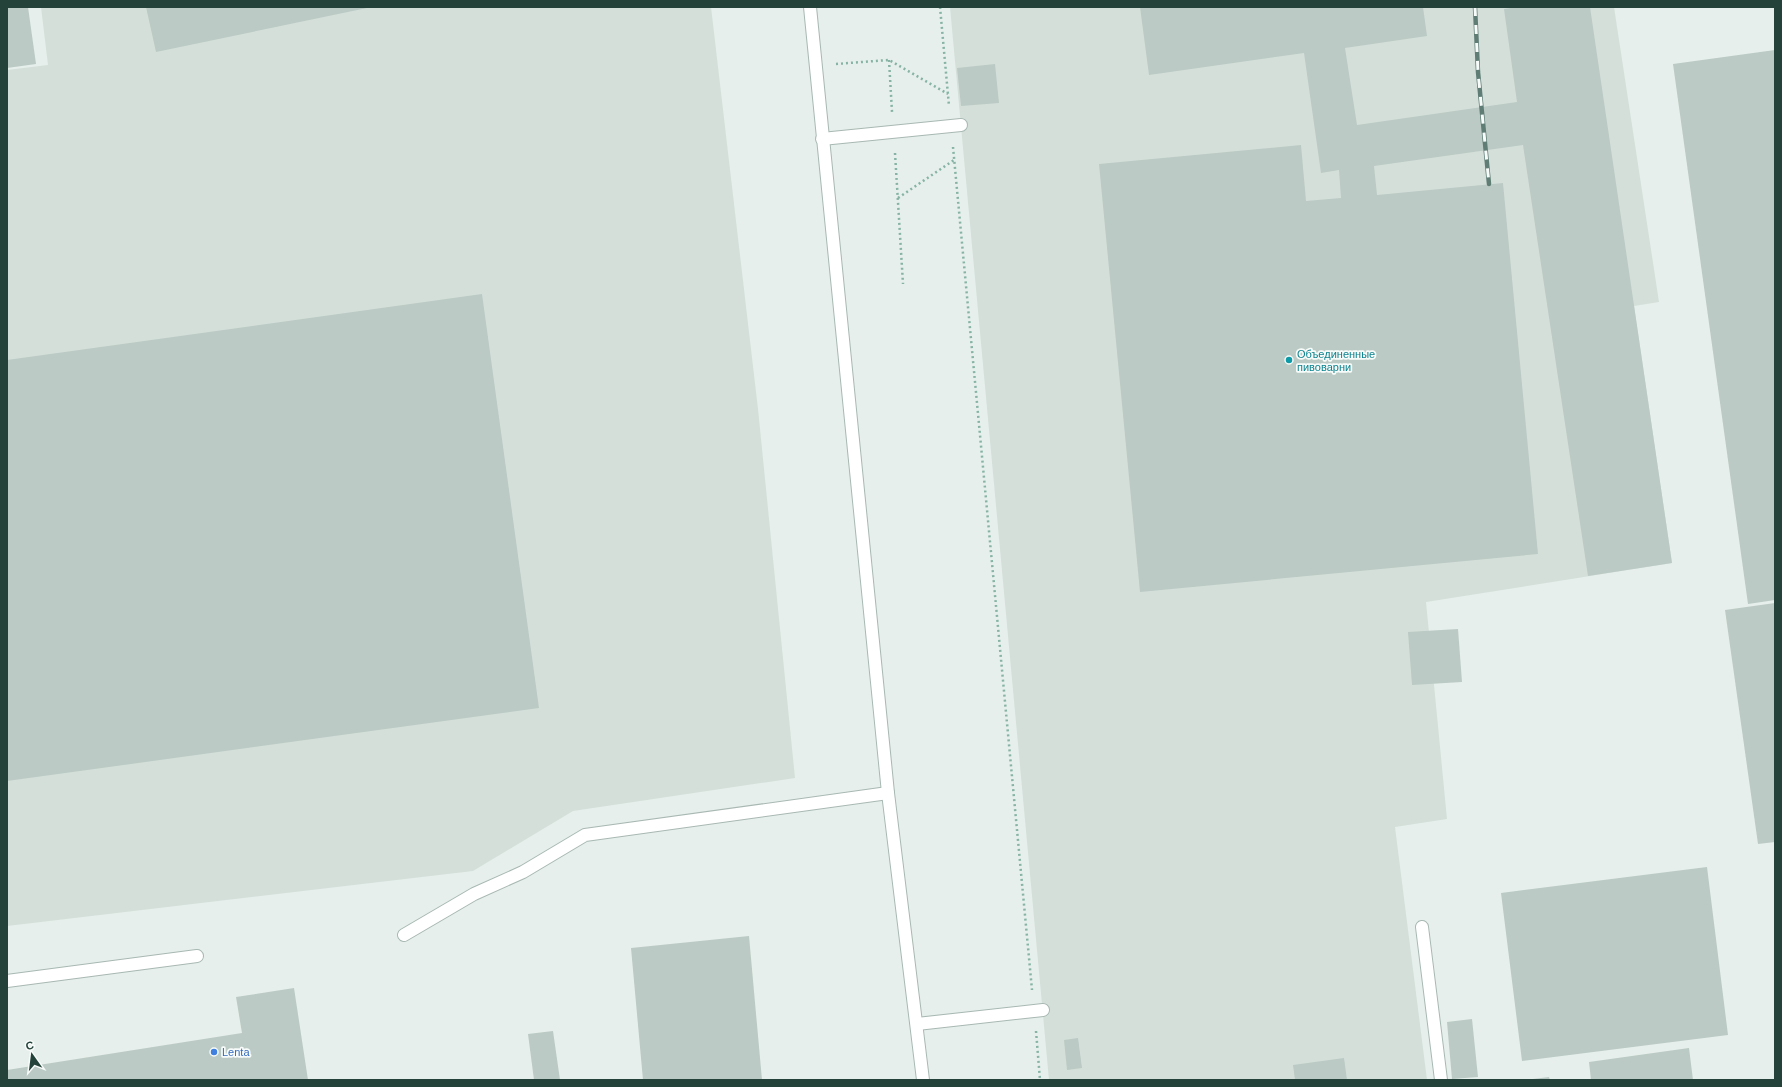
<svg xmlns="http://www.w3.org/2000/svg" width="1782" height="1087" font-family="Helvetica,sans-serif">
<rect width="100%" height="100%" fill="#e6efeb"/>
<g fill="#d4dfda">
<polygon points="41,7 711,7 758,409 795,778 573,811 473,871 7,926 7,70 48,65"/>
<polygon points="950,7 1614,7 1659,302 1634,306 1672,563 1426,602 1447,819 1395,827 1427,1080 1049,1080"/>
</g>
<g fill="#bbcac4">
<polygon points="7,7 28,7 36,64 7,68"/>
<polygon points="146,7 367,7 367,8 156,52"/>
<polygon points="1140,7 1423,7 1427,36 1345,48 1357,125 1517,102 1504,9 1518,7 1590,7 1672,563 1588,576 1523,145 1374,166 1377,195 1503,183 1538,554 1140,592 1099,164 1301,145 1306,201 1341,198 1339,170 1321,173 1304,53 1149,75"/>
<polygon points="1775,50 1775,600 1748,604 1673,64"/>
<polygon points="995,64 999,103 961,106 957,68"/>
<polygon points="482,294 539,708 7,781 7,360"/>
<polygon points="1775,603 1775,842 1758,844 1725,610"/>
<polygon points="1458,629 1462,682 1412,685 1408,632"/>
<polygon points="1707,867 1728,1035 1522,1061 1501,893"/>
<polygon points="749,936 762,1080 643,1080 631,948"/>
<polygon points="294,988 308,1080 7,1080 7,1070 242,1033 236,997"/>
<polygon points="1472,1019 1478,1077 1452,1079 1447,1022"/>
<polygon points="553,1031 560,1080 534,1080 528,1034"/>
<polygon points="1078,1038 1082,1068 1067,1070 1064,1040"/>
<polygon points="1689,1048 1693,1080 1591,1080 1589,1062"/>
<polygon points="1344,1058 1347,1080 1295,1080 1293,1065"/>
<polygon points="1549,1077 1550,1080 1533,1080 1533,1079"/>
</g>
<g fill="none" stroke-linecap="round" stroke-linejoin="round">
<defs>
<g id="service">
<polyline points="822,139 961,125"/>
<polyline points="1422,927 1441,1080"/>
<polyline points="404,935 474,894 523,872 585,835 888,793"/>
<polyline points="7,981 197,956"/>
<polyline points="917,1024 1043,1010"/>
</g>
<polyline id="minor" points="810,7 888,793 923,1080"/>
</defs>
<use href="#service" stroke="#a8b8b2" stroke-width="14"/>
<use href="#minor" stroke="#a8b8b2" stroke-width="14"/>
<g stroke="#86b3a5" stroke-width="2.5" stroke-dasharray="2 3" stroke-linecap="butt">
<polyline points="940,7 949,106"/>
<polyline points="889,60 892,112"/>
<polyline points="836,64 889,60 948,94"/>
<polyline points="953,147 1032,990"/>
<polyline points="895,153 903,284"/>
<polyline points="898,198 954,160"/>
<polyline points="1036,1031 1040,1080"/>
</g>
<use href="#service" stroke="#fff" stroke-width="12"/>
<use href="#minor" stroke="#fff" stroke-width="12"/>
<defs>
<polyline id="rail" points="1475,7 1478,72 1489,184"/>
</defs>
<use href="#rail" stroke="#5f7d75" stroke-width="4.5"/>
<use href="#rail" stroke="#f7fbf9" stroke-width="3" stroke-dasharray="9" stroke-linecap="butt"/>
</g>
<circle fill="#0f9aa8" stroke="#f7fbf9" stroke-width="1.5" cx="1289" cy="360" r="4"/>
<circle fill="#3f7fe0" stroke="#f7fbf9" stroke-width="1.5" cx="214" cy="1052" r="4"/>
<g text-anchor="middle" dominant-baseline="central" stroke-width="3.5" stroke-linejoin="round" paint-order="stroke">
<g font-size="11" fill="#0d838f" stroke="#f7fbf9" text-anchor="start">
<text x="1297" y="354">Объединенные<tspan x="1297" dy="13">пивоварни</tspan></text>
</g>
<g font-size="11" fill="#366cbe" stroke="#f7fbf9" text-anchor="start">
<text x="222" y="1052">Lenta</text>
</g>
</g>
<rect width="1782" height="1087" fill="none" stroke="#24423a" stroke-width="16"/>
<g transform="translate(32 1055) rotate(346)" stroke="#f7fbf9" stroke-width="3" paint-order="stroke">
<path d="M0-3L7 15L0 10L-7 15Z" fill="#24423a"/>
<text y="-6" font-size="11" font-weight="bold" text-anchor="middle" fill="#24423a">С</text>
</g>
</svg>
